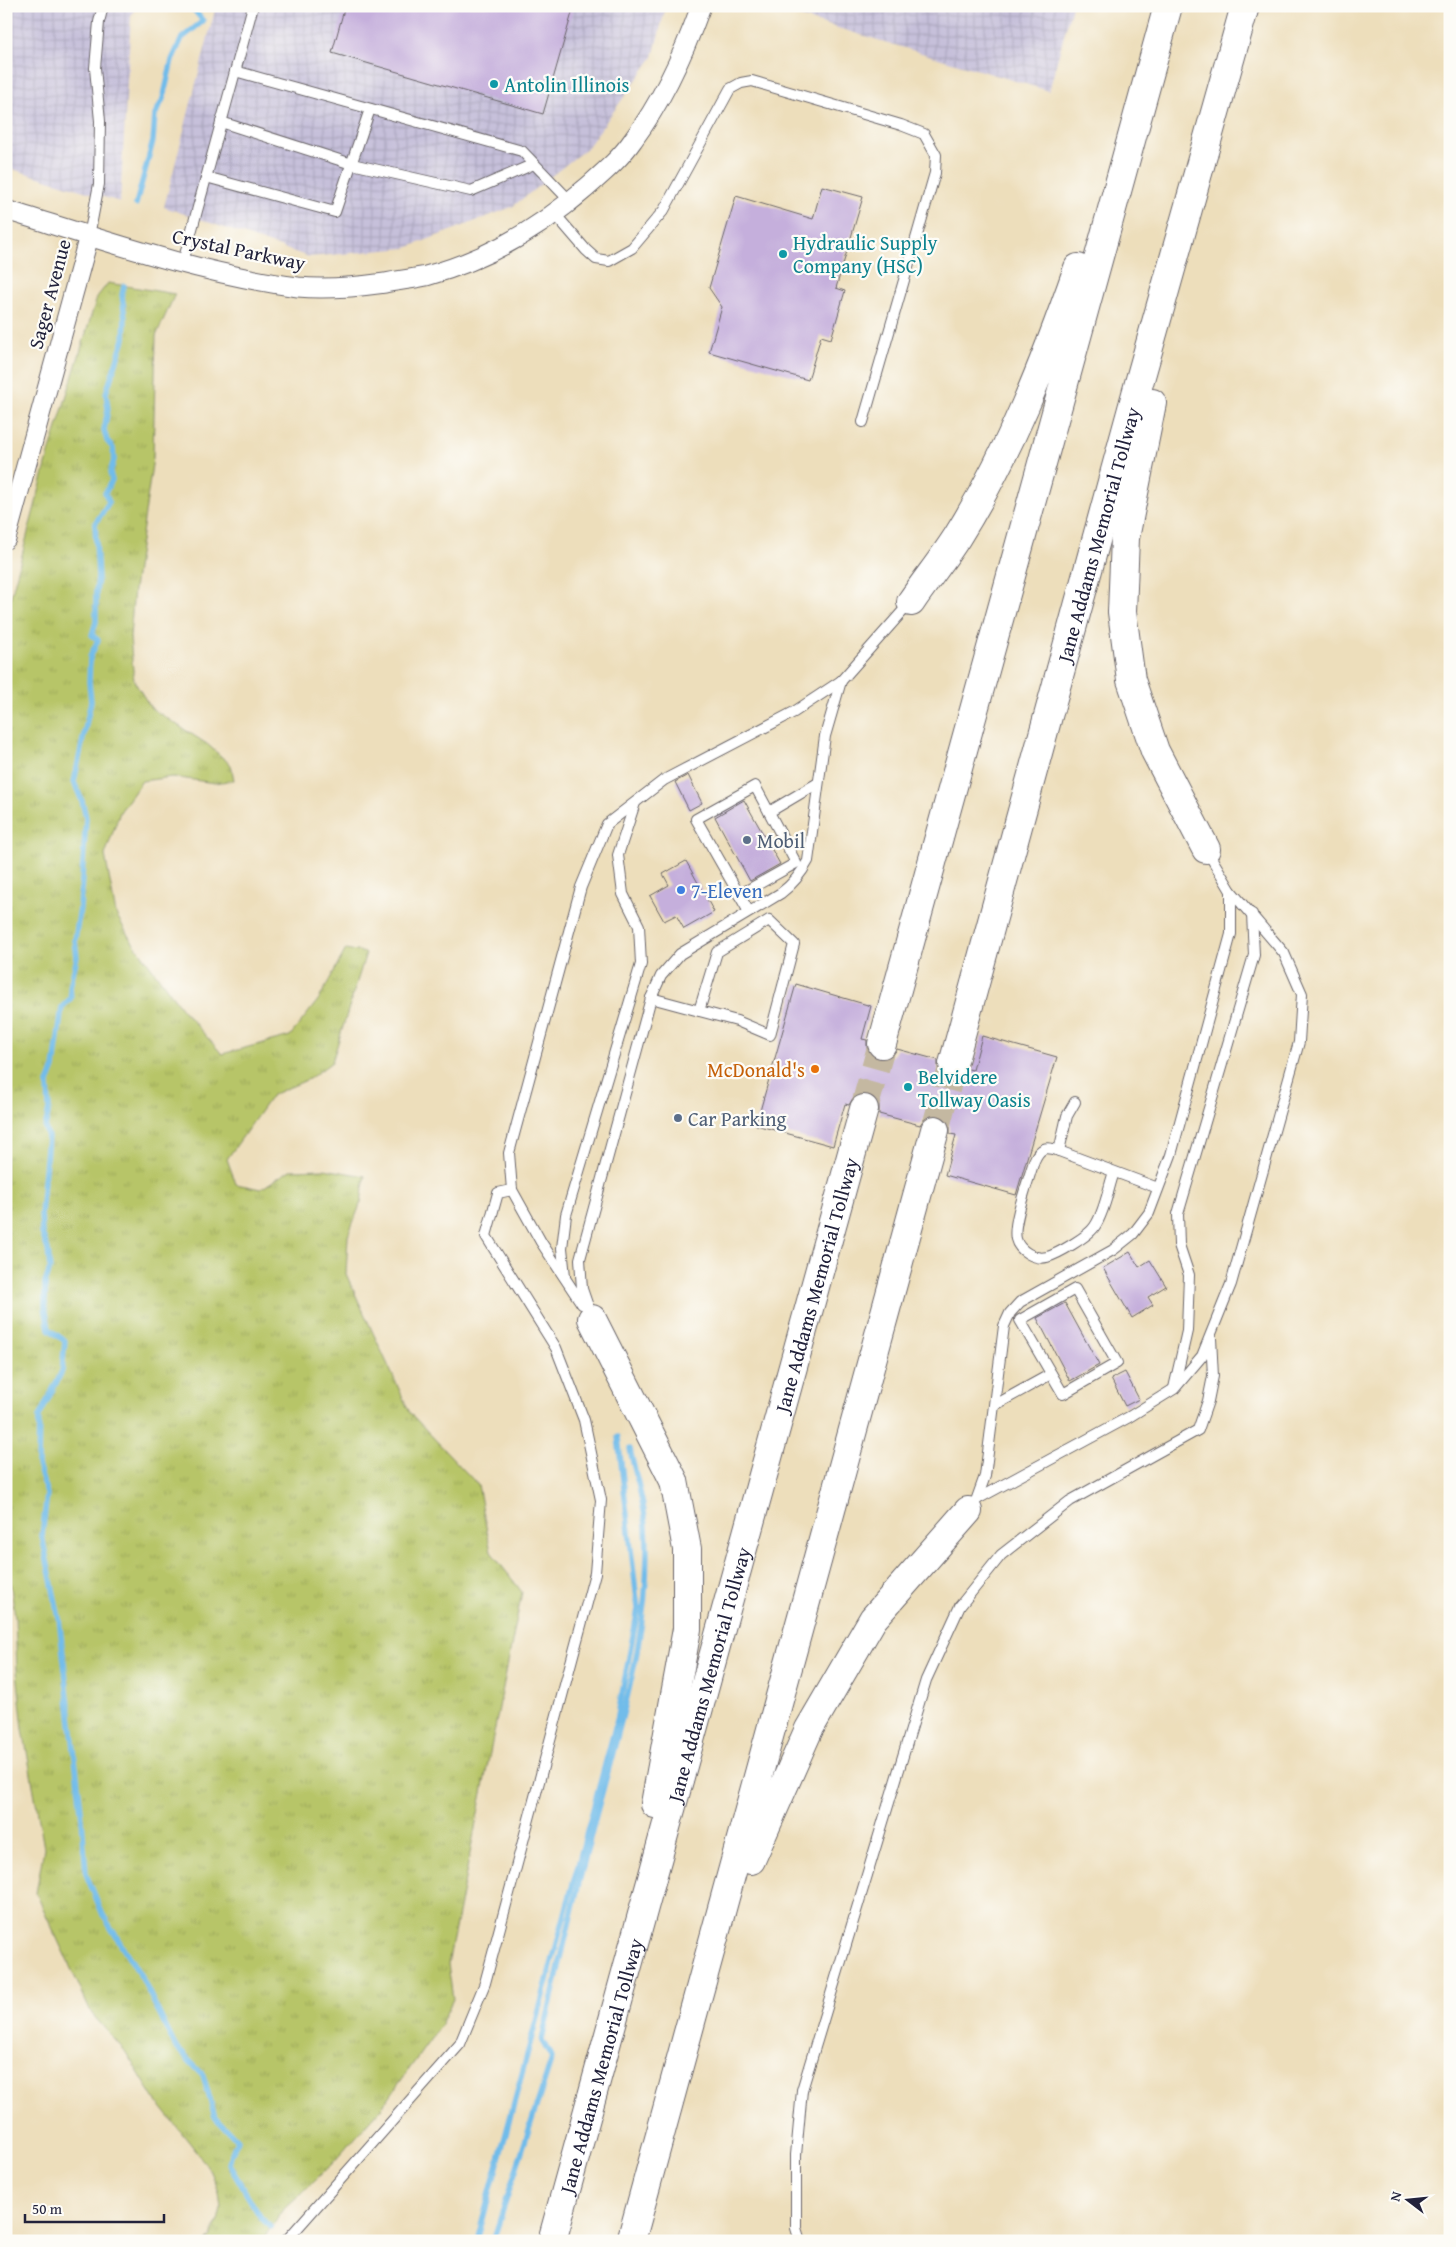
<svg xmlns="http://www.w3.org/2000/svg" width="1456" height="2247" font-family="'Gentium Book Plus',serif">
<defs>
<pattern id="industrial-grid" width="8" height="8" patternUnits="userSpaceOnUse" patternTransform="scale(1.25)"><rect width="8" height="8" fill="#c6c0da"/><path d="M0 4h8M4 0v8" fill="none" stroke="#aaa5bc"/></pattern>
<pattern id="grass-tufts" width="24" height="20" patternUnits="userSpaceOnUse" patternTransform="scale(1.25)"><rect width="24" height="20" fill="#b7c568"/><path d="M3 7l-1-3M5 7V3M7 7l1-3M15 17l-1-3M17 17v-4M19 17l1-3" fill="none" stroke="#9da95b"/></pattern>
</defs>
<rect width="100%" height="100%" fill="#fdfcf7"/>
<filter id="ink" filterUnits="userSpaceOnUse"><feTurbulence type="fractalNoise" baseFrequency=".02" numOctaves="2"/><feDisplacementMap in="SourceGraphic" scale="10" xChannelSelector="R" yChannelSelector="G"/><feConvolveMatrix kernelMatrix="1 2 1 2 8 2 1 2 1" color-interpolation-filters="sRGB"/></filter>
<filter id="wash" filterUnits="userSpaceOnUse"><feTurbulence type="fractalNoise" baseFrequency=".0096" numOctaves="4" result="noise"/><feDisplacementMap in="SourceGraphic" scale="20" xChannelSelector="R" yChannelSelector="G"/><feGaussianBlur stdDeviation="1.12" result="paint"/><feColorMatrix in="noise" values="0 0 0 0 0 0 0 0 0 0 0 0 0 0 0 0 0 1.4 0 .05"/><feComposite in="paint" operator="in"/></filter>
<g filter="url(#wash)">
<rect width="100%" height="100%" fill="#eddebb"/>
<g fill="url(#industrial-grid)">
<polygon points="6,6 136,6 131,16 120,202 6,167"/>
<polygon points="216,6 666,6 653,57 587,148 512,207 406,248 309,257 164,207"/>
<polygon points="764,6 1072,6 1049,91"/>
</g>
<polygon fill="url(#grass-tufts)" stroke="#6c7452" points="108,283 175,294 156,336 153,458 134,589 130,637 134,681 151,708 207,744 231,765 234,780 215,783 172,777 142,781 120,812 105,855 116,914 129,937 182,1009 222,1054 290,1036 319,999 346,949 366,953 332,1062 309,1079 272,1095 227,1159 236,1184 261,1189 290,1170 324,1169 365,1176 361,1202 348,1236 346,1274 410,1413 478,1485 491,1552 522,1592 448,1964 453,1999 440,2026 380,2110 331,2165 285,2208 261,2241 206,2241 211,2236 218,2221 221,2208 219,2192 212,2174 197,2152 154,2098 125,2051 92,2014 36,1893 44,1848 23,1729 17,1671 15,1616 6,1550 6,615 50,450 97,297"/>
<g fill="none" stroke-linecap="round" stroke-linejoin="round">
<g stroke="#71bcea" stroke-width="5.5">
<polyline points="136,204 153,141 155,115 163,99 172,60 182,38 203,21 191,6"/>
<polyline points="124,286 122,295 125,318 124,339 106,393 108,409 104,430 107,441 113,448 114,460 110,473 112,480 105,493 109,502 95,524 98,578 96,591 96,622 92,635 98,640 90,657 89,682 91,701 74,782 82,801 86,818 80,908 75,940 77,957 70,987 71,998 62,1007 54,1068 48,1083 49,1109 45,1128 48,1137 41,1214 42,1233 48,1250 50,1269 45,1283 45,1307 49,1329 65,1341 62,1371 39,1417 38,1465 47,1494 42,1536 59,1618 82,1819 86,1874 103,1915 142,1978 175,2046 203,2075 215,2117 237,2140 228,2163 261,2218 271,2227"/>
<polyline points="477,2241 617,1720 638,1609 618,1437"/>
<path d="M 493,2241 L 552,2058 L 542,2040 C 559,1968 575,1895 594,1823 C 619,1727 653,1627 646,1526 C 644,1501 635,1474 630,1449"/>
</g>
</g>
<g id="blocks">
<g fill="#c5afdc">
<polygon points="345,6 574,6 543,114 332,53"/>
<polygon points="822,186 863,197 836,288 845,291 831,339 821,336 808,380 709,352 722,307 709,288 736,196 813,219"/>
<polygon points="688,775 702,803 689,810 675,782"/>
<polygon points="744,800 780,864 750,881 715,817"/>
<polygon points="686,861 714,912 684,929 676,915 664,921 650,896 669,885 663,874"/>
<polygon points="796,984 871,1006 862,1039 867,1040 867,1048 871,1055 878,1059 886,1059 893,1055 897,1049 938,1060 938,1068 942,1075 948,1079 957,1079 964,1075 968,1069 973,1070 982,1036 1057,1057 1016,1195 945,1175 956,1135 950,1134 950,1127 946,1119 940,1115 932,1115 924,1119 920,1125 879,1114 879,1105 875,1098 869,1094 860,1094 853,1098 849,1105 845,1104 833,1146 756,1125"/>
<polygon points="1130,1252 1139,1267 1150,1260 1166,1286 1148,1297 1153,1305 1132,1318 1103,1268"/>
<polygon points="1065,1303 1099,1365 1070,1381 1037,1318"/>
<polygon points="1125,1372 1139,1399 1125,1406 1111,1379"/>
</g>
</g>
</g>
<g filter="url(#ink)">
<use href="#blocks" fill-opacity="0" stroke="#696468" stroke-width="1"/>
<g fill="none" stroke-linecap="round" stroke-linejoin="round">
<g stroke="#c4b8a1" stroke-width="28" stroke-dasharray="28 14" stroke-linecap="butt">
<polyline points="864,1109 882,1044"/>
<polyline points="935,1130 953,1064"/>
</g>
<defs>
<g id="service">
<polyline points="235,71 522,151 570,201"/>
<polyline points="221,122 352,164 471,191 534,164"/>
<polyline points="206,177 335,212 370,109"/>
<polyline points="555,214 586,250 596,259 609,261 632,248 664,210 730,89 741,83 752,81 901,125 924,134 936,155 935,173 863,422"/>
<polyline points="89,236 99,184 100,121 95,68 99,22 103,6"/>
<polyline points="183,262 253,6"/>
<polyline points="739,895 796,863 769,812 818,783"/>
<polyline points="749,912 696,819 755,786 769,812"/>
<polyline points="651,998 737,1021 770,1035 794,944 769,920 717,952 699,1011"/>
<polyline points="1059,1151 1067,1116 1075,1102"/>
<path d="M 1114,1172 C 1108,1189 1105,1211 1095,1226 C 1089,1236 1058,1254 1047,1257 C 1035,1260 1019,1251 1016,1239 C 1012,1223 1029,1179 1034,1161 C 1040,1147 1046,1146 1059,1151 L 1158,1188"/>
<polyline points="565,1276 562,1248 566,1215 641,964 639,926 623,894 618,855 635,803"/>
<polygon points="1075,1289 1117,1363 1063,1394 1020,1320"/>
<polyline points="582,1304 541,1242 512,1190 509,1153 581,887 607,824 664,780 794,712 841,681"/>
<path d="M 592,1318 L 582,1289 L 580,1259 L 651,998 L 661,976 L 680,954 L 781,893 C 793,884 801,874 808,861 L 825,736 L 841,681 L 910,603"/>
<polyline points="1174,1388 1187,1331 1189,1275 1179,1245 1178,1214 1254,955 1252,914"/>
<polyline points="995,1405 1051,1374"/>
<polyline points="979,1498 1129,1417 1174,1389 1202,1356 1231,1284 1299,1042 1302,994 1284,953 1231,891"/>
<polyline points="976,1501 985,1476 1004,1326 1010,1313 1020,1302 1113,1250 1133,1234 1149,1213 1171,1155 1231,934 1231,891 1206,849"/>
<polyline points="286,2241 460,2044 485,1983 595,1573 601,1500 584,1420 556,1348 486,1236 498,1193 512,1190"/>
<polyline points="800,2241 796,2228 796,2155 802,2090 926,1680 960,1606 1001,1555 1070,1501 1198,1430 1208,1401 1213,1376 1211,1338"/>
</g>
<g id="minor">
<path d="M 6,210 C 100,239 200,274 298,287 C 327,290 356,287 385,283 C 399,280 413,279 426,276 C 486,260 540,228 586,188 C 603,173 620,159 633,140 C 663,100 684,53 701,6"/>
<polyline points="6,539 89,236"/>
</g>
<g id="motorway">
<polyline points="1152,403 1125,538 1122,612 1131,680 1155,751 1206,849"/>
<path d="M 911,602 C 926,580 943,559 957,537 C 1009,454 1046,360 1078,268"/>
<polyline points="882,1044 1168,6"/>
<path id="s1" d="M 953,1064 L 1139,383 L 1245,6"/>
<polyline points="592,1319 674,1481 687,1549 687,1629 655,1804"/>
<polyline points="751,1860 809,1729 873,1619 968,1511"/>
<path id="s2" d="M 552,2241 L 864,1109"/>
<polyline points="631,2241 935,1130"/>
</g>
</defs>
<use href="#service" stroke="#696468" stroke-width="12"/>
<use href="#minor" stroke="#696468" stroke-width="21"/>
<use href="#motorway" stroke="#696468" stroke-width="30"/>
<use href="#service" stroke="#fff" stroke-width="10"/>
<use href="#minor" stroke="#fff" stroke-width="19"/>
<use href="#motorway" stroke="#fff" stroke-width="28"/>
</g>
</g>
<g fill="#0f9aa8" stroke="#fdfcf7" stroke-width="2">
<circle cx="494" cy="84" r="5"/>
<circle cx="783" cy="254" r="5"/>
<circle cx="908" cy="1087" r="5"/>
</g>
<g fill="#5c6f8a" stroke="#fdfcf7" stroke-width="2">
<circle cx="747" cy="840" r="5"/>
<circle cx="678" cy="1118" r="5"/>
</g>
<circle fill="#3f7fe0" stroke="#fdfcf7" stroke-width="2" cx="681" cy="890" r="5"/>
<circle fill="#e8710a" stroke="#fdfcf7" stroke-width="2" cx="815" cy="1069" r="5"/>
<g text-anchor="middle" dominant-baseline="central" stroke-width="4.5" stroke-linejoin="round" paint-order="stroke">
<g font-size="20" fill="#0d838f" stroke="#fdfcf7" text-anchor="start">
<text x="504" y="84">Antolin Illinois</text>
<text x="793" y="242">Hydraulic Supply<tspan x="793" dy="23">Company (HSC)</tspan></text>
<text x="918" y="1076">Belvidere<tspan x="918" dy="23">Tollway Oasis</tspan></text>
</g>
<g font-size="20" fill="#22223b" stroke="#fdfcf7">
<text transform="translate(239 249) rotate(12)">Crystal Parkway</text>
<text transform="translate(49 294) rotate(-75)">Sager Avenue</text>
<text stroke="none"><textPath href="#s1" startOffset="549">Jane Addams Memorial Tollway</textPath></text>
<text stroke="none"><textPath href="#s2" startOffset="992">Jane Addams Memorial Tollway</textPath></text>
<text stroke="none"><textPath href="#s2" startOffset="588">Jane Addams Memorial Tollway</textPath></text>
<text stroke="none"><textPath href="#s2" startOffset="182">Jane Addams Memorial Tollway</textPath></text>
</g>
<g font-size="20" fill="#4e5e75" stroke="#fdfcf7" text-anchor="start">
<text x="757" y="840">Mobil</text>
<text x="688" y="1118">Car Parking</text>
</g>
<g font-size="20" fill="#366cbe" stroke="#fdfcf7" text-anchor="start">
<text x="691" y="890">7-Eleven</text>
</g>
<g font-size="20" fill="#c56008" stroke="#fdfcf7" text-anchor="end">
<text x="805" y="1069">McDonald's</text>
</g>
</g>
<rect width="1456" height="2247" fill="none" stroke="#fdfcf7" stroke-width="25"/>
<g transform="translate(1408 2200) rotate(286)" stroke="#fdfcf7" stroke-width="4" paint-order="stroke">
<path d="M0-4L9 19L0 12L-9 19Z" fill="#22223b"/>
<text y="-8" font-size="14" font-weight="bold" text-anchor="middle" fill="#22223b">N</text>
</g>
<path d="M25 2214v8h139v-8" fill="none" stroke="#22223b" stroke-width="2.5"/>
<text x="32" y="2214" font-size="15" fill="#22223b" stroke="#fdfcf7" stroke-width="4" paint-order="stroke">50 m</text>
</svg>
